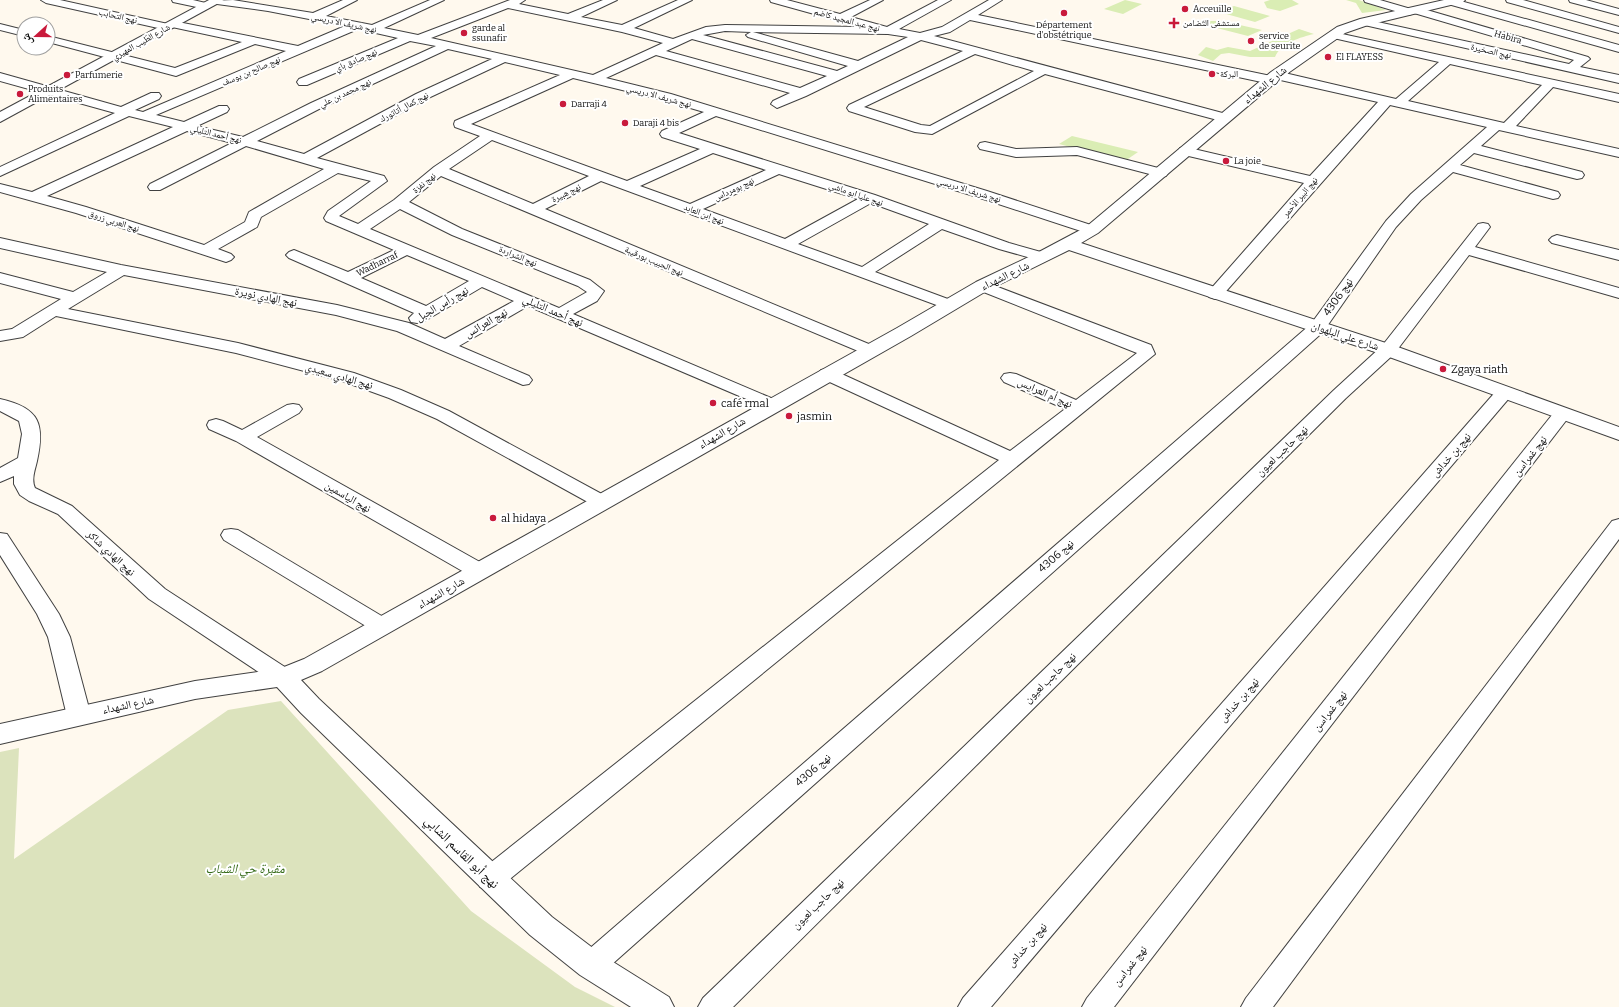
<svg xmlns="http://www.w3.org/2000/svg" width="1619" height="1007" font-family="Bitter,'Noto Naskh Arabic',serif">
<rect width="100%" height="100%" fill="#fff9ee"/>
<g fill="#daedb4">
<polygon points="1125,0 1142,4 1123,14 1104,9"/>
<polygon points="1270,0 1292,0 1299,4 1280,11 1267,8 1264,2"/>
<polygon points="1346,0 1359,0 1386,10 1362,13 1356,3"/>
<polygon points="1234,6 1270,16 1255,22 1219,12"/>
<polygon points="1201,21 1222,21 1262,30 1248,36 1209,26"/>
<path d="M 1299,29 L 1314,34 C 1301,37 1281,43 1275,57 L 1250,57 L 1229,53 L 1221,54 L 1213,61 L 1198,55 L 1206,47 L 1217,50 L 1228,47 L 1250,51 Z"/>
<polygon points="1072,136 1138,152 1125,161 1059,144"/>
</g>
<polygon fill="#dce3bd" points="281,701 471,911 575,987 615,1007 0,1007 0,752 19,748 14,859 228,710"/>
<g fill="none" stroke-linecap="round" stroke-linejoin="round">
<defs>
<g id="minor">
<path d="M 41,0 L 60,0 L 168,24 L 173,21 L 298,46 L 345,26 L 268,11 L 217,4 L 212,1 L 233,0 L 313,13 L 343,0 L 357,0 L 326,16 L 372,25 L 430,0 L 444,0 L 384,28 L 418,35 L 510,0 L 525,0 L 519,4 L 568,14 L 603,0 L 617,0 L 581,17 L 622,25 L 678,0 L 692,0 L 634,28 L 673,39 L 706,27 L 725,25 L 861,27 L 771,2 L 770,0 L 787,0 L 840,14 L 870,0 L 883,0 L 851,17 L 887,27 L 938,0 L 951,0 L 899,29 L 920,33 L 942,27 L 989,0 L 1002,0 L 978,15 L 1271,76 L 1272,72 L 1276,71 L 1396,99 L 1439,62 L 1329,37 L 1327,35 L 1333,32 L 1619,94 L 1619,102 L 1553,87 L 1516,126 L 1619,149 L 1619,157 L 1499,130 L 1481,146 L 1582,172 L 1584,175 L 1582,178 L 1577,179 L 1474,153 L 1460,165 L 1558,192 L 1560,195 L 1558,198 L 1553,199 L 1453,172 L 1421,200 L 1396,227 L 1323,332 L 601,974 L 591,977 L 581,974 L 577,965 L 581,956 L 1311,324 L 1386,221 L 1411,194 L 1487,127 L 1390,105 L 1221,297 L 1215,299 L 1209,297 L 1207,294 L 1209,291 L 1304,183 L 1180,154 L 1178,151 L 1180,148 L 1185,147 L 1310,176 L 1378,102 L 1276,79 L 1275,83 L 1271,84 L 970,20 L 950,32 L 934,36 L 1230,115 L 1231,118 L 1225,122 L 1045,74 L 932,134 L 915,132 L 849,111 L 847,108 L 849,105 L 963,51 L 921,40 L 806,96 L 777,108 L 771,104 L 773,101 L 790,93 L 656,55 L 606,78 L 671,94 L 987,191 L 1097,227 L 1099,230 L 1097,233 L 1087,233 L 977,197 L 716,116 L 679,133 L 875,195 L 1009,243 L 1048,254 L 1051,257 L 1048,260 L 1038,260 L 999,249 L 942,229 L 875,272 L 956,302 L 958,305 L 956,308 L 950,310 L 601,181 L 545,209 L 876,347 L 879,351 L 876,355 L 870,356 L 441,176 L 409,202 L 462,229 L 590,280 L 604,291 L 597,301 L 573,314 L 778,401 L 781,405 L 778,409 L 772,410 L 528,306 L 459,346 L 529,376 L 532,380 L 529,384 L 523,385 L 397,331 L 336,315 L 124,275 L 68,309 L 238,343 L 354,373 L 401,390 L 449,411 L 609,498 L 612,502 L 609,506 L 602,508 L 595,506 L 437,419 L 389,398 L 342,381 L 236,353 L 56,316 L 23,337 L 0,341 L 0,331 L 12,329 L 61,299 L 0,283 L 0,273 L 73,292 L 107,272 L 0,248 L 0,238 L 121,265 L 337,305 L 409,323 L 445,339 L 514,301 L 482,287 L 423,322 L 417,323 L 411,322 L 409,318 L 414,313 L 289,258 L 286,255 L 289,252 L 294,250 L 348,272 L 394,250 L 326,221 L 324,218 L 328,211 L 371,181 L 338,173 L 261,217 L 257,227 L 218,249 L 231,254 L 234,257 L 231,260 L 226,262 L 76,213 L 0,192 L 0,184 L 32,192 L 173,127 L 129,116 L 0,176 L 0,167 L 115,113 L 0,81 L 0,73 L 121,107 L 151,93 L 159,93 L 161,96 L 159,99 L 135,110 L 143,112 L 286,51 L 255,44 L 176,76 L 48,42 L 48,36 L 175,68 L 242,42 L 172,27 L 167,30 L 46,3 ZM 508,8 L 622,32 L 663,43 L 593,75 L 431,38 ZM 358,29 L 398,38 L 299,79 L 297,82 L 299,85 L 307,85 L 410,41 L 436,46 L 311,103 L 243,137 L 197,126 L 227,112 L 229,109 L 227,106 L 219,106 L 184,122 L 156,115 ZM 725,31 L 751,32 L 746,35 L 748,37 L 848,66 L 837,71 L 703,35 ZM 753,32 L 888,34 L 908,37 L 858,61 ZM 692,39 L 827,76 L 800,88 L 666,51 ZM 448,49 L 492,59 L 416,94 L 304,154 L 257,141 L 319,109 ZM 975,54 L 1034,71 L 930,126 L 921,125 L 864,107 ZM 505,62 L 560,75 L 455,121 L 454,124 L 455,127 L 480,136 L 434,167 L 394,200 L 358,224 L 339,216 L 387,181 L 384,176 L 317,158 L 424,100 ZM 1450,64 L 1542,85 L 1504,123 L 1408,101 ZM 573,78 L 663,100 L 704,112 L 662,131 L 660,134 L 662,137 L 700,149 L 627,181 L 471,124 ZM 187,131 L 232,143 L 150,184 L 148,187 L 150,190 L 160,190 L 246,146 L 324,169 L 249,212 L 245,222 L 204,245 L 86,207 L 47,196 ZM 492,140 L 589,176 L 533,204 L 449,169 ZM 713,153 L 766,170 L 690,204 L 640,186 ZM 779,174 L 858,199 L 785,239 L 703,209 ZM 871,203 L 929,224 L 862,267 L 798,244 ZM 400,209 L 452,235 L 578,286 L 587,292 L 559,308 L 370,229 ZM 407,255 L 469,281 L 426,306 L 361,278 Z"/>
<polygon points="172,0 193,0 210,4 211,6 206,9 173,2"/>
<polygon points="1364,0 1380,0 1411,9 1416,7 1420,8 1588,57 1590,59 1580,67 1619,75 1619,83 1360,24 1358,22 1364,19 1569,64 1574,60 1414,13 1409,15 1405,14 1365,2"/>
<polygon points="1448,0 1457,0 1619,45 1619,52 1448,4 1447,2"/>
<polygon points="1506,0 1523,0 1619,27 1619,33 1507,2"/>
<polygon points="1569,0 1586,0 1619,9 1619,15 1570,2"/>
<polygon points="0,24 24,30 24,36 0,30"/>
<polygon points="985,142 1016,149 1077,147 1166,170 1168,173 1166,176 1161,177 1077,155 1016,157 980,149 978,146 980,143"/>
<polygon points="1483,223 1488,224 1490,227 1475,247 1619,288 1619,298 1469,255 1394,354 1346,398 733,1007 698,1007 703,998 1334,390 1382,346 1478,224"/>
<polygon points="1557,235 1619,250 1619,260 1552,243 1549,240 1552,237"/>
<polygon points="982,281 1151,345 1155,354 500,887 490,890 480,887 477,879 480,871 999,460 821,378 818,374 821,370 827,369 833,370 1010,451 1065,409 1004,382 1001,378 1004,374 1010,373 1016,374 1076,400 1137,353 976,289 974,286 976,283"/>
<polygon points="1504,388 1510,389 1513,393 1510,397 991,1007 958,1007 963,998 1498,389"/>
<path d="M 0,399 C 40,408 45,424 37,461 C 35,470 31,479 35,488 L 72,506 L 165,589 L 291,671 L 295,677 L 291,683 L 283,685 L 275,683 L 149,599 L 58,514 L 29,501 L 20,495 L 14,484 L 14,476 L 0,482 L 0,468 L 18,458 L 22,434 L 19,421 L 0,411 Z"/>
<polygon points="293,404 299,405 302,409 299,413 257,437 487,566 490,571 487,576 479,578 471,576 236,441 209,429 207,425 209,421 216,419 223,421 242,430 287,405"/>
<polygon points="1562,408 1568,410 1571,414 1568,418 1114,1007 1082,1007 1087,998 1556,410"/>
<polygon points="1619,519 1619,539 1273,1007 1241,1007 1246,998 1612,521"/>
<polygon points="231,529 238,530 390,621 393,626 390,631 382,633 374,631 224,540 221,535 224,530"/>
<polygon points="0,533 7,534 59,614 70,637 91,716 87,722 79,725 71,722 67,716 48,637 37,614 0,555"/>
</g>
<g id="tertiary">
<polygon points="209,0 224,0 0,122 0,112"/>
<polygon points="1444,0 1465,0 1463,2 1368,25 1345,33 1281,78 1098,233 1081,243 1395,346 1619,427 1619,440 1381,354 1069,250 988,290 911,336 322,671 301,680 319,699 552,917 602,955 669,997 674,1007 631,1007 580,975 530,935 301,713 277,687 195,699 0,744 0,724 195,681 279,669 304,659 897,328 976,282 1037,253 1086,227 1271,72 1337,27 1360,19"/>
</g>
</defs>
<use href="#minor" stroke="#414141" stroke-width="2"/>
<use href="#tertiary" stroke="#414141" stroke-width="2"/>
<use href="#minor" fill="#fff" fill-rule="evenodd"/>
<use href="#tertiary" fill="#fff" fill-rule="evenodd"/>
</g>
<g fill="#c91a3c" stroke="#fff" stroke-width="1.5">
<circle cx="1185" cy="9" r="4"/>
<circle cx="1064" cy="13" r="4"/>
<path d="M1172 17h4v4h4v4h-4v4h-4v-4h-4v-4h4z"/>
<circle cx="464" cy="33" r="4"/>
<circle cx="1251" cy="41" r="4"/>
<circle cx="1328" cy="57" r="4"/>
<circle cx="1212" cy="74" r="4"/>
<circle cx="67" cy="75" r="4"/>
<circle cx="20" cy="94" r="4"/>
<circle cx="563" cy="104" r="4"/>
<circle cx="625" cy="123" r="4"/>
<circle cx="1226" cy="161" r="4"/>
<circle cx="1443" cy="369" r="4"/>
<circle cx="713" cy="403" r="4"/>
<circle cx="789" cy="416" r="4"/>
<circle cx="493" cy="518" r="4"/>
</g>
<g text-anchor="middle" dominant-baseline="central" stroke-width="4" stroke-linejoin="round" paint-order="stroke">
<g font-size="9" fill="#0e0e0e" stroke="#fff" text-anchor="start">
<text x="1193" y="9">Acceuille</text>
<text x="1183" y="23">مستشفى التّضامن</text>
<text x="1064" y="25" text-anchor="middle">Département<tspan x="1064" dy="10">d'obstétrique</tspan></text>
<text x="472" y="28">garde al<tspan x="472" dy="10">ssunafir</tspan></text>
<text x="1259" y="36">service<tspan x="1259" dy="10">de seurite</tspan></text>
<text x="1336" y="57">El FLAYESS</text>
<text x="1220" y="74">البركة</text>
<text x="75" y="75">Parfumerie</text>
<text x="28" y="89">Produits<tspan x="28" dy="10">Alimentaires</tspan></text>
<text x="571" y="104">Darraji 4</text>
<text x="633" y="123">Daraji 4 bis</text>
<text x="1234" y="161">La joie</text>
</g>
<g font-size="9" fill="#0e0e0e" stroke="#fff">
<text transform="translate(118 16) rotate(13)">نهج التحابب</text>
<text transform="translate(847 20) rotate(15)">نهج عبد المجيد كاضم</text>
<text transform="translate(344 23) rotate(12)">نهج شريف الا دريسي</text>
<text transform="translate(1508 37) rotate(16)">Habira</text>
<text transform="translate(141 42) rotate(-29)">شارع الطّيب المهيري</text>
<text transform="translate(1491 51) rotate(13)">نهج الصخيرة</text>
<text transform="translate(356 60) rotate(-23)">نهج صادق باي</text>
<text transform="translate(251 71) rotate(-23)">نهج صالح بن يوسف</text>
<text transform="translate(345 93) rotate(-25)">نهج محمد بن علي</text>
<text transform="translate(659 96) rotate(15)">نهج شريف الا دريسي</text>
<text transform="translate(404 107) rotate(-28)">نهج كمال أتاتورك</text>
<text transform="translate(216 134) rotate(14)">نهج أحمد التليلي</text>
<text transform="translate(424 183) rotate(-39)">نهج نفزة</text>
<text transform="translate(734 189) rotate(-25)">نهج بومرداس</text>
<text transform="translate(969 190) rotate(17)">نهج شريف الا دريسي</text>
<text transform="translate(566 193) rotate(-26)">نهج هبيرة</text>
<text transform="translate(856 194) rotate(19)">نهج عليا ابو ماشي</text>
<text transform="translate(1300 197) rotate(-50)">نهج البير الأحمر</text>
<text transform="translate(704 214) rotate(21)">نهج ابن العابد</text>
<text transform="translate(114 221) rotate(18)">نهج العربي زروق</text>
<text transform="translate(518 256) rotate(22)">نهج الشراردة</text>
<text transform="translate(654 261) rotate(23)">نهج الحبيب بورقيبة</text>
<text transform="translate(377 264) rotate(-26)">Wadharraf</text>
</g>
<g font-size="11" fill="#0e0e0e" stroke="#fff">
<text transform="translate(1265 85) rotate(-39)">شارع الشهداء</text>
<text transform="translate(1005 276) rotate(-26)">شارع الشهداء</text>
<text transform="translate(266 297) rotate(11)">نهج الهادي نويرة</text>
<text transform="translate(1338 297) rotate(-55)">نهج 4306</text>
<text transform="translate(442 304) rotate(-30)">نهج رأس الجبل</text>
<text transform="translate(553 311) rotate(23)">نهج أحمد التليلي</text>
<text transform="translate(486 323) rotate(-30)">نهج العرائس</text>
<text transform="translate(1345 336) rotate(18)">شارع علي البلهوان</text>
<text transform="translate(339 376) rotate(16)">نهج الهادي سعيدي</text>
<text transform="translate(1045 393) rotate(24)">نهج أم العرايس</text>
<text transform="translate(722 433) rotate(-30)">شارع الشهداء</text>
<text transform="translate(1282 451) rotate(-44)">نهج حاجب لعيون</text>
<text transform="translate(1451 455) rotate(-49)">نهج بن خداش</text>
<text transform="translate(1530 456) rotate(-52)">نهج غمراسن</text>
<text transform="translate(348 497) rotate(30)">نهج الياسمين</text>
<text transform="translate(111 553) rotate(43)">نهج الهادي شاكر</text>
<text transform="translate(1056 556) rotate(-41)">نهج 4306</text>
<text transform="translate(441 593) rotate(-30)">شارع الشهداء</text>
<text transform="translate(1050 678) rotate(-44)">نهج حاجب لعيون</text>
<text transform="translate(1239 700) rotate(-49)">نهج بن خداش</text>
<text transform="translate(128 705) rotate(-12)">شارع الشهداء</text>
<text transform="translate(1330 711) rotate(-52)">نهج غمراسن</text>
<text transform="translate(813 770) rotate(-41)">نهج 4306</text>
<text transform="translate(818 904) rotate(-44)">نهج حاجب لعيون</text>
<text transform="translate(1027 945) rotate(-49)">نهج بن خداش</text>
<text transform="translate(1130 966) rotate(-52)">نهج غمراسن</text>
</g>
<g font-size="11" fill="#0e0e0e" stroke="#fff" text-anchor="start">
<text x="1451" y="369">Zgaya riath</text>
<text x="721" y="403">café rmal</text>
<text x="797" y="416">jasmin</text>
<text x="501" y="518">al hidaya</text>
</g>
<g font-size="13" fill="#0e0e0e" stroke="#fff">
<text transform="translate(462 852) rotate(44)">نهج أبو القاسم الشابي</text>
</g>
<g font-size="13" font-style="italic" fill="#366b19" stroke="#fff">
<text x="245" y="868">مقبرة حي الشباب</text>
</g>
</g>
<g transform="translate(36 36) rotate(249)"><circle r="19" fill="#ffffff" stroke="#9f9f9f"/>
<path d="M0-3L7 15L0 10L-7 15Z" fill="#c91a3c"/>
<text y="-6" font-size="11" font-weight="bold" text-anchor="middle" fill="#0e0e0e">ش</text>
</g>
</svg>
